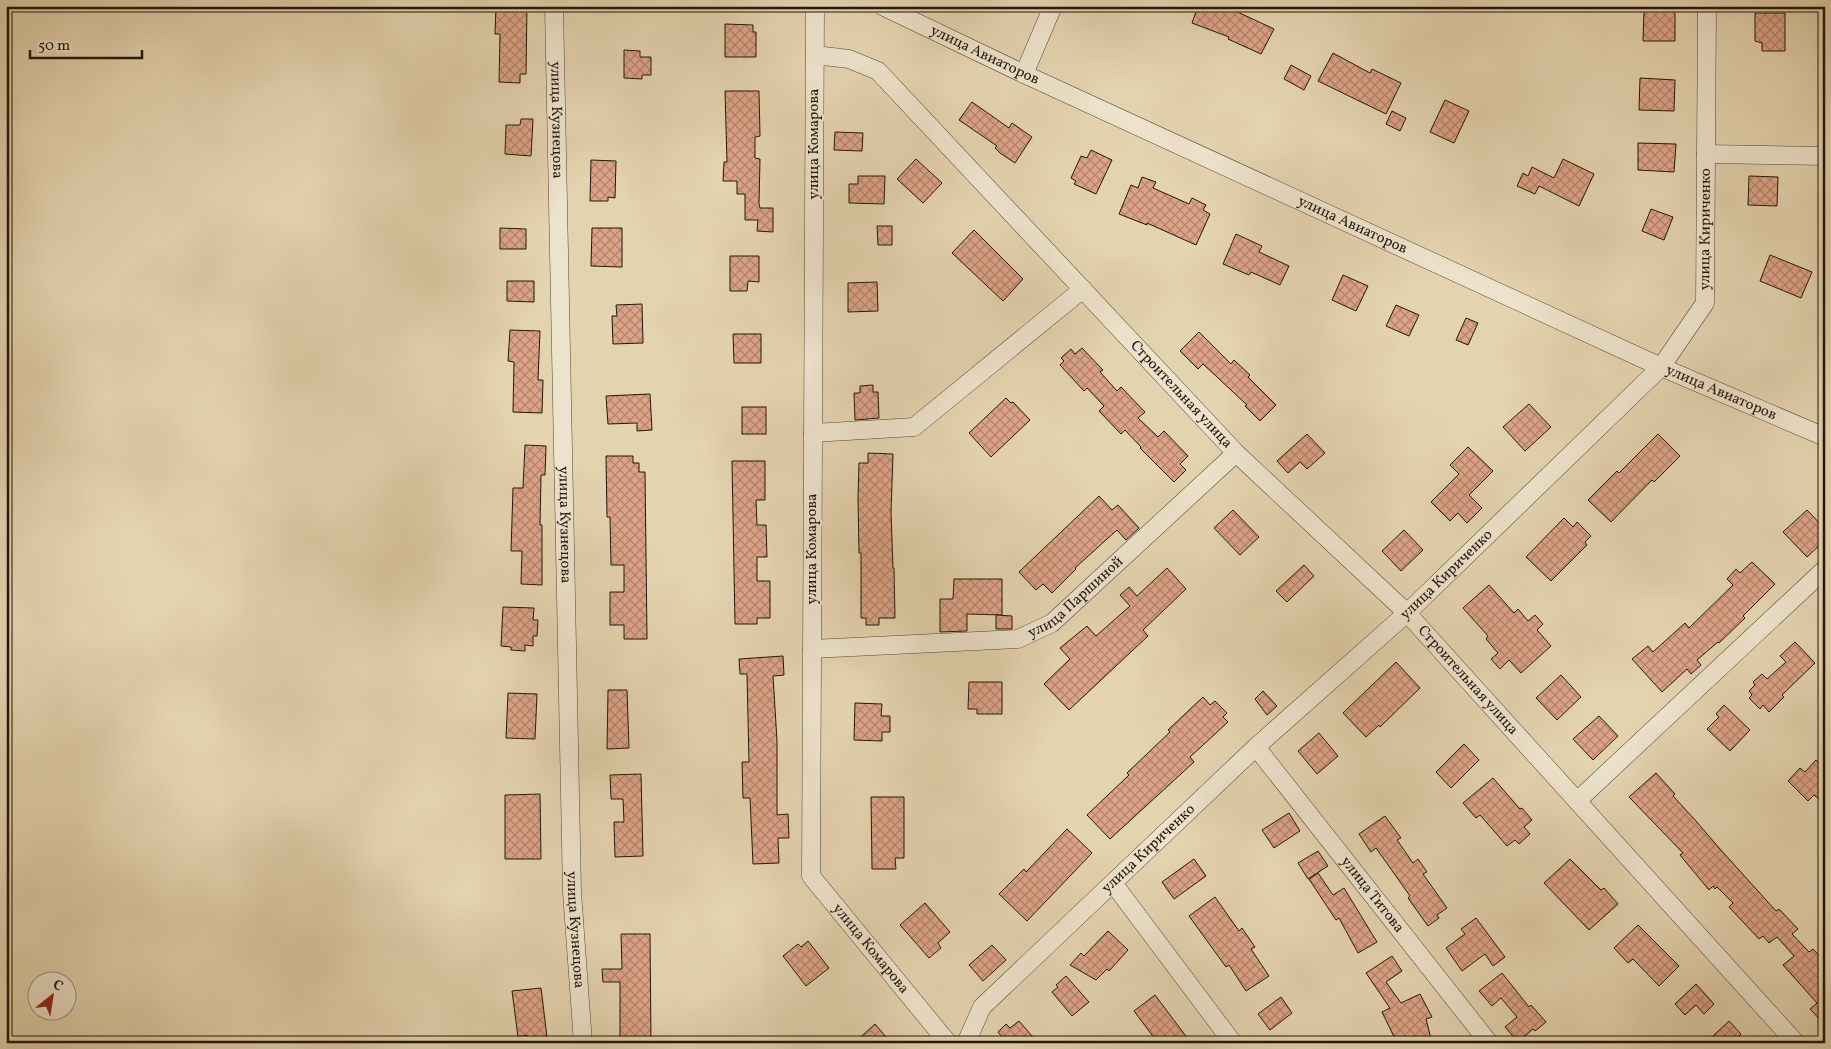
<svg xmlns="http://www.w3.org/2000/svg" width="1831" height="1049" font-family="Vollkorn,serif">
<defs>
<pattern id="building-cross-hatch" width="8" height="8" patternUnits="userSpaceOnUse" patternTransform="scale(1.25)"><rect width="8" height="8" fill="#dda387"/><path d="M0 0l8 8M0 8l8-8" fill="none" stroke="#b3846d"/></pattern>
</defs>
<rect width="100%" height="100%" fill="#e4d3af"/>
<filter id="stains"><feTurbulence type="fractalNoise" baseFrequency=".004" numOctaves="4"/><feColorMatrix values="0 0 0 0 .2 0 0 0 0 .09 0 0 0 0 .02 0 0 0 .5 -.17"/></filter>
<radialGradient id="worn" r=".72"><stop offset=".6" stop-color="#630" stop-opacity="0"/><stop offset="1" stop-color="#630" stop-opacity=".3"/></radialGradient>
<g fill="url(#building-cross-hatch)" stroke="#21170c">
<polygon points="496,6 527,6 526,74 520,74 520,83 499,82 500,34 495,34"/>
<polygon points="1198,6 1232,6 1231,9 1274,29 1261,54 1228,39 1229,37 1192,23"/>
<polygon points="1644,11 1675,11 1675,41 1643,41"/>
<polygon points="1755,13 1785,13 1785,51 1762,51 1762,43 1755,41"/>
<polygon points="725,24 753,25 753,32 756,32 756,57 725,57"/>
<polygon points="624,50 640,51 640,57 651,57 651,75 642,75 642,79 624,78"/>
<polygon points="1333,53 1370,73 1372,69 1401,83 1386,114 1318,81"/>
<polygon points="1291,65 1311,76 1304,90 1284,79"/>
<polygon points="1640,78 1675,80 1674,111 1639,110"/>
<polygon points="725,91 759,91 760,136 755,137 755,158 760,159 759,204 760,208 773,208 773,232 757,231 758,220 745,220 745,194 737,194 737,181 723,181 724,162 727,162"/>
<polygon points="1445,100 1469,111 1454,143 1430,132"/>
<polygon points="972,102 1009,128 1012,123 1032,137 1015,163 1000,153 995,148 997,146 959,120"/>
<polygon points="1392,111 1406,118 1400,131 1386,124"/>
<polygon points="521,119 533,119 531,156 505,154 506,125 520,125"/>
<polygon points="835,132 863,133 862,151 834,150"/>
<polygon points="1638,143 1676,144 1674,172 1638,170"/>
<polygon points="1091,150 1112,160 1096,194 1074,184 1076,181 1071,178 1081,156 1087,158"/>
<polygon points="916,159 942,183 923,203 897,179"/>
<polygon points="1563,159 1594,174 1579,206 1539,186 1535,194 1517,186 1523,173 1528,176 1532,167 1554,178"/>
<polygon points="591,160 616,161 615,198 608,197 608,201 590,201"/>
<polygon points="858,176 885,176 884,204 849,203 849,184 858,184"/>
<polygon points="1749,176 1778,177 1777,206 1748,205"/>
<polygon points="1142,177 1156,182 1153,188 1189,204 1192,198 1206,205 1203,210 1210,214 1196,245 1147,223 1147,225 1119,214 1131,185 1138,188"/>
<polygon points="1651,209 1673,217 1664,240 1642,231"/>
<polygon points="877,226 892,226 892,245 878,245"/>
<polygon points="500,228 526,229 526,249 500,249"/>
<polygon points="592,228 622,228 622,267 591,266"/>
<polygon points="974,230 1023,279 1003,301 952,253"/>
<polygon points="1236,234 1262,246 1259,252 1289,266 1280,285 1251,272 1249,275 1223,264"/>
<polygon points="1770,255 1812,272 1801,298 1760,281"/>
<polygon points="730,256 759,256 759,282 748,281 747,291 730,291"/>
<polygon points="1343,275 1368,286 1356,311 1332,300"/>
<polygon points="507,281 534,281 534,302 507,301"/>
<polygon points="877,282 878,311 848,312 848,283"/>
<polygon points="642,304 643,343 613,344 612,316 617,316 616,305"/>
<polygon points="1396,305 1419,315 1409,336 1386,326"/>
<polygon points="1466,318 1478,323 1468,345 1456,340"/>
<polygon points="510,330 540,331 538,380 543,380 542,413 513,412 514,362 508,361"/>
<polygon points="1199,332 1231,364 1234,360 1250,375 1248,377 1276,405 1260,421 1245,406 1247,405 1203,364 1198,369 1180,351"/>
<polygon points="733,334 761,334 761,363 734,363"/>
<polygon points="1082,348 1103,370 1100,372 1117,391 1121,387 1145,412 1138,418 1158,437 1164,431 1188,456 1180,464 1186,470 1174,482 1140,448 1141,447 1125,430 1121,434 1099,411 1104,406 1087,388 1084,391 1060,365 1064,361 1061,358 1071,349 1075,354"/>
<polygon points="873,385 873,392 878,392 879,418 855,420 854,393 860,393 860,386"/>
<polygon points="650,394 652,430 637,431 637,423 608,424 606,396"/>
<polygon points="1006,398 1011,403 1013,402 1030,420 991,457 969,433"/>
<polygon points="1529,404 1551,427 1525,451 1503,427"/>
<rect x="742" y="407" width="24" height="27"/>
<polygon points="1307,434 1325,453 1307,469 1300,462 1288,473 1277,461"/>
<polygon points="1658,434 1680,456 1654,482 1652,480 1611,522 1588,500 1617,471 1619,473"/>
<polygon points="525,445 546,446 545,475 541,475 540,525 542,525 542,585 521,584 522,551 511,551 513,488 523,488"/>
<polygon points="1468,447 1493,471 1469,495 1482,508 1467,523 1458,513 1450,521 1431,502 1459,474 1450,465"/>
<polygon points="868,453 893,454 891,512 893,568 894,568 895,618 879,618 879,625 866,625 866,618 861,618 861,553 859,553 858,498 859,463 868,463"/>
<polygon points="606,456 633,456 633,463 639,463 639,472 645,472 647,639 624,639 624,625 610,625 610,592 624,592 624,565 611,565 610,517 607,517"/>
<polygon points="732,461 765,461 765,500 756,500 757,525 766,525 767,557 757,557 757,581 770,581 770,618 757,618 757,624 735,624"/>
<polygon points="1099,496 1112,510 1118,505 1139,528 1126,540 1117,530 1075,568 1076,569 1052,593 1043,584 1036,590 1019,572"/>
<polygon points="1233,510 1259,537 1240,555 1214,528"/>
<polygon points="1807,510 1825,529 1825,540 1807,557 1783,532"/>
<polygon points="1564,518 1573,527 1577,522 1591,536 1585,542 1587,545 1551,581 1526,557"/>
<polygon points="1404,530 1423,550 1401,571 1382,551"/>
<polygon points="1752,562 1775,584 1743,616 1745,618 1719,643 1718,642 1697,660 1701,665 1691,674 1687,669 1662,692 1632,659 1648,646 1653,652 1685,623 1689,628 1733,585 1727,579 1736,569 1740,573"/>
<polygon points="1304,565 1314,576 1287,602 1276,591"/>
<polygon points="1167,568 1186,589 1143,630 1148,636 1069,710 1044,684 1070,659 1060,648 1087,626 1096,636 1130,606 1120,595 1129,587 1137,596"/>
<polygon points="954,579 1002,579 1002,615 967,614 967,631 940,632 940,599 953,599"/>
<polygon points="1489,585 1514,613 1518,609 1528,621 1535,615 1543,624 1537,630 1551,646 1521,673 1509,660 1500,669 1491,659 1498,653 1486,639 1488,636 1463,608"/>
<polygon points="503,607 534,608 533,620 538,620 537,636 533,636 533,646 525,645 525,651 511,650 511,647 501,646"/>
<polygon points="996,615 1012,616 1012,629 996,629"/>
<polygon points="1795,642 1815,663 1782,695 1784,697 1769,712 1763,705 1760,709 1749,698 1752,695 1749,691 1755,685 1753,682 1762,674 1767,679 1786,662 1780,656"/>
<polygon points="783,656 784,675 773,676 777,741 777,815 788,814 789,838 778,838 779,863 753,864 750,798 743,798 742,762 749,762 747,674 740,674 739,659"/>
<polygon points="1396,662 1420,688 1380,727 1379,725 1366,737 1343,713"/>
<polygon points="1561,675 1581,697 1557,720 1536,698"/>
<polygon points="969,682 1002,682 1002,714 977,714 977,709 968,709"/>
<polygon points="608,690 627,690 629,748 607,749"/>
<polygon points="1263,691 1277,706 1267,715 1255,699"/>
<polygon points="508,693 537,694 535,739 506,738"/>
<polygon points="1203,697 1210,705 1215,701 1227,713 1223,717 1228,722 1190,757 1194,762 1110,839 1087,815 1129,775 1127,773 1170,732 1168,730"/>
<polygon points="855,703 882,704 881,716 890,716 890,732 882,732 882,741 854,740"/>
<polygon points="1724,705 1750,730 1730,751 1707,729 1719,717 1716,714"/>
<polygon points="1599,716 1618,736 1593,760 1573,739"/>
<polygon points="1319,733 1338,756 1317,774 1298,751"/>
<polygon points="1464,744 1479,760 1451,788 1436,772"/>
<polygon points="1816,760 1825,768 1825,794 1819,799 1814,795 1808,801 1788,781 1800,768 1805,772"/>
<polygon points="1656,773 1675,794 1673,796 1696,821 1720,849 1776,911 1779,909 1798,929 1792,934 1809,952 1813,949 1825,962 1825,1025 1810,1009 1817,1003 1783,965 1794,956 1777,937 1769,943 1763,936 1759,939 1729,907 1733,903 1717,887 1715,889 1713,886 1709,890 1680,855 1683,853 1629,797"/>
<polygon points="641,774 643,856 615,857 614,822 624,822 623,799 611,799 610,775"/>
<polygon points="1493,778 1520,809 1522,808 1532,820 1524,827 1530,834 1519,844 1515,840 1507,846 1480,815 1476,818 1463,803"/>
<polygon points="540,794 541,859 505,859 505,795"/>
<polygon points="871,797 904,797 904,858 895,858 896,869 872,869"/>
<polygon points="1289,813 1300,831 1274,848 1262,830"/>
<polygon points="1385,816 1401,838 1397,840 1413,863 1418,859 1427,872 1423,874 1447,908 1437,915 1439,918 1428,926 1408,898 1410,896 1376,848 1371,852 1359,834"/>
<polygon points="1067,829 1092,853 1027,921 999,894 1024,869 1026,872"/>
<polygon points="1318,851 1328,866 1308,879 1298,863"/>
<polygon points="1194,859 1206,876 1174,899 1162,882"/>
<polygon points="1570,859 1601,890 1604,888 1618,904 1589,930 1544,883"/>
<polygon points="1318,873 1333,895 1344,888 1377,942 1358,953 1339,918 1336,920 1309,879"/>
<polygon points="1215,897 1239,931 1242,928 1255,947 1251,949 1269,976 1246,991 1229,965 1226,967 1189,916"/>
<polygon points="925,903 950,932 938,943 941,948 929,958 900,925"/>
<polygon points="1476,918 1505,957 1493,966 1485,954 1462,971 1446,948 1465,934 1461,929"/>
<polygon points="1638,925 1679,966 1659,986 1633,959 1628,963 1614,948"/>
<polygon points="1108,931 1128,950 1109,971 1107,969 1096,980 1070,965 1081,953 1084,956"/>
<polygon points="621,934 650,934 651,1043 620,1043 620,982 603,982 602,969 622,969"/>
<polygon points="808,941 829,968 806,986 783,956 798,944 801,947"/>
<polygon points="992,945 1006,960 983,981 969,965"/>
<polygon points="1392,956 1402,971 1386,982 1401,1003 1420,994 1432,1017 1426,1019 1432,1043 1397,1043 1382,1012 1390,1008 1366,973"/>
<polygon points="1502,973 1529,1007 1531,1005 1546,1022 1535,1031 1533,1029 1518,1042 1505,1027 1517,1017 1501,998 1492,1006 1479,991"/>
<polygon points="1066,976 1089,1002 1072,1016 1052,992 1058,987 1056,985"/>
<polygon points="1696,984 1714,1004 1704,1014 1696,1005 1685,1015 1675,1004"/>
<polygon points="541,988 547,1037 527,1039 527,1035 518,1037 512,991"/>
<polygon points="1155,995 1191,1043 1158,1043 1134,1011"/>
<polygon points="1281,997 1292,1013 1270,1030 1258,1014"/>
<polygon points="1019,1021 1038,1043 1007,1043 998,1032 1006,1024 1010,1028"/>
<polygon points="1729,1021 1741,1034 1732,1043 1719,1043 1713,1036"/>
<polygon points="875,1024 891,1043 854,1043"/>
</g>
<g fill="none" stroke-linecap="round" stroke-linejoin="round">
<defs>
<g id="minor">
<path id="s1" d="M 554,6 L 572,892 L 583,1043"/>
<path id="s2" d="M 815,6 L 811,876 L 948,1043"/>
<path id="s3" d="M 882,6 L 1024,74 L 1661,367 L 1825,437"/>
<path id="s4" d="M 815,55 L 849,59 L 878,71 L 1236,453 L 1407,613 L 1796,1043"/>
<polyline points="1024,74 1053,6"/>
<polyline points="1706,154 1825,156"/>
<polyline points="813,433 914,427 1083,289"/>
<path id="s5" d="M 812,649 L 1018,639 L 1052,623 L 1236,453"/>
<path id="s6" d="M 1256,747 L 1489,1043"/>
<polyline points="1577,801 1825,569"/>
<polyline points="1113,883 1233,1043"/>
<path id="s7" d="M 966,1043 L 982,1007 L 1256,747 L 1407,613 L 1661,367 L 1705,303 L 1707,6"/>
</g>
</defs>
<use href="#minor" stroke="#524635" stroke-width="19"/>
<use href="#minor" stroke="#ede2cb" stroke-width="18"/>
</g>
<g text-anchor="middle" dominant-baseline="central" stroke-width="4" stroke-linejoin="round" paint-order="stroke">
<g font-size="15" fill="#21170c" stroke="#ede2cb">
<text stroke="none"><textPath href="#s3" startOffset="114">улица Авиаторов</textPath></text>
<text stroke="none"><textPath href="#s1" startOffset="114">улица Кузнецова</textPath></text>
<text transform="translate(814 144) rotate(-90)">улица Комарова</text>
<text stroke="none"><textPath href="#s3" startOffset="519">улица Авиаторов</textPath></text>
<text stroke="none"><textPath href="#s7" startOffset="1124">улица Кириченко</textPath></text>
<text stroke="none"><textPath href="#s3" startOffset="924">улица Авиаторов</textPath></text>
<text stroke="none"><textPath href="#s4" startOffset="509">Строительная улица</textPath></text>
<text stroke="none"><textPath href="#s1" startOffset="519">улица Кузнецова</textPath></text>
<text transform="translate(812 549) rotate(-90)">улица Комарова</text>
<text stroke="none"><textPath href="#s7" startOffset="674">улица Кириченко</textPath></text>
<text stroke="none"><textPath href="#s5" startOffset="278">улица Паршиной</textPath></text>
<text stroke="none"><textPath href="#s4" startOffset="914">Строительная улица</textPath></text>
<text stroke="none"><textPath href="#s7" startOffset="269">улица Кириченко</textPath></text>
<text stroke="none"><textPath href="#s6" startOffset="188">улица Титова</textPath></text>
<text stroke="none"><textPath href="#s1" startOffset="924">улица Кузнецова</textPath></text>
<text stroke="none"><textPath href="#s2" startOffset="964">улица Комарова</textPath></text>
</g>
</g>
<rect width="1831" height="1049" fill="none" stroke="#e4d3af" stroke-width="25"/>
<rect x="8" y="8" width="1816" height="1034" fill="none" stroke="#21170c" stroke-width="2.5"/>
<rect x="12" y="12" width="1806" height="1024" fill="none" stroke="#21170c"/>
<g transform="translate(52 996) rotate(30)"><circle r="24" fill="#ede2cb" stroke="#9b917f"/>
<path d="M0-4L9 19L0 12L-9 19Z" fill="#8f2418"/>
<text y="-8" font-size="14" font-weight="bold" text-anchor="middle" fill="#21170c">С</text>
</g>
<path d="M30 50v8h112v-8" fill="none" stroke="#21170c" stroke-width="2.5"/>
<text x="38" y="50" font-size="15" fill="#21170c" stroke="#ede2cb" stroke-width="4" paint-order="stroke">50 m</text>
<rect width="100%" height="100%" filter="url(#stains)"/>
<rect width="100%" height="100%" fill="url(#worn)"/>
</svg>
